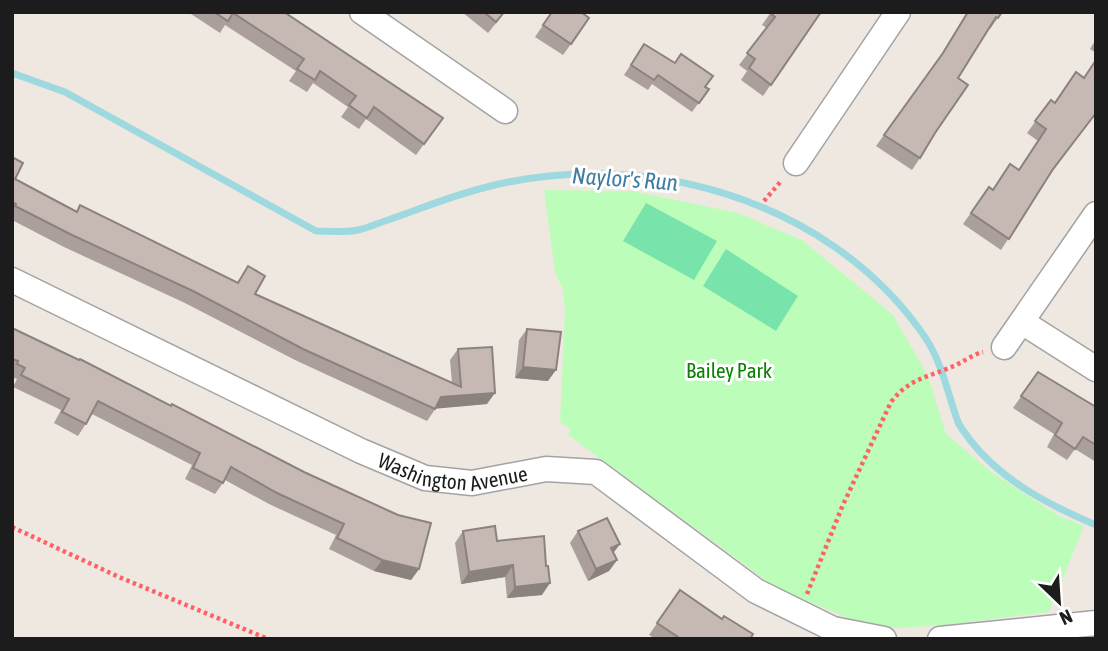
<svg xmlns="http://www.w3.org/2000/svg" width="1108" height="651" font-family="'Asap Condensed',sans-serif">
<rect width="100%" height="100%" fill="#eee8e1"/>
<polygon fill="#bdfdba" points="544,190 633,191 738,213 802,240 893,315 928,376 946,434 990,471 1059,516 1084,526 1049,612 944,625 895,628 851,619 779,590 568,435 570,429 560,422 565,311 563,290 555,272"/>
<g fill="#79e3ac">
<polygon points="646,203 717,241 694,280 623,241"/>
<polygon points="726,249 798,296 776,331 703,286"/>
</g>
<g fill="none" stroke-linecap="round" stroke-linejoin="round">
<path stroke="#9ed9df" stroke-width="7" d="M 12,73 L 65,92 L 316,231 C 329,231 345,233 358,230 C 368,228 378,223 388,220 C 420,209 451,196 483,188 C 639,146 824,197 920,330 C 942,359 946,389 958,422 C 961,429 966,434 970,440 C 1002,481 1049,505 1096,525"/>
<defs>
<g id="street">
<polyline points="362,12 505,111"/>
<polyline points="796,163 898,12"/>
<path id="s1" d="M 12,280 L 361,451 L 425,478 L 472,483 L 546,469 L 596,472 L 756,591 L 833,629 L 884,639"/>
<polyline points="1022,322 1096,369"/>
<polyline points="1004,347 1096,214"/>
<polyline points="940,639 1096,623"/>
</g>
</defs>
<use href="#street" stroke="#a3a3a3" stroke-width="27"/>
<g stroke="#ff6166" stroke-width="4.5" stroke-dasharray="3.5 3.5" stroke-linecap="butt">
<polyline points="764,201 782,180"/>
<polyline points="12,527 119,577 268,639"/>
<path d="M 807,594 L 842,507 L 891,402 C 910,377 931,377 958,364 C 966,360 974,354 983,352"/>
</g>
<use href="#street" stroke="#fff" stroke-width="24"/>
</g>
<g fill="#aa9f9b">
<polygon points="188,12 284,12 443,118 416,155 366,119 359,129 341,117 348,107 313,83 307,92 289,81 296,71 225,25 220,33"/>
<polygon points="462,12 505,12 488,33"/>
<polygon points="552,12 571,44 563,55 535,37"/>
<polygon points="771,12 821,12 763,96 741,80 747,71 739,65 767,28 762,25"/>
<polygon points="967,12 1002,12 990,29 989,28 958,78 935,133 920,158 912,170 876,146 936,63"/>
<polygon points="1096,39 1096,53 1090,49"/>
<polygon points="644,44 709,89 692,112 652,84 648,90 624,75"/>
<polygon points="1096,59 1096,113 1050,175 1001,250 963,224 989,187 992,190 1019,170 1038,141 1027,133 1051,100 1055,103 1084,78"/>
<polygon points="12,157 15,179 76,212 80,205 237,283 248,266 255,294 452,383 450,360 458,349 487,404 436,408 427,421 295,360 185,303 64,247 12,220"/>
<polygon points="12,328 419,569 411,580 374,571 329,549 336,535 269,504 225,480 215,494 185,479 192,465 92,414 78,436 54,423 61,410 13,387 17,379 12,377"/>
<polygon points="527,329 548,381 515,378 519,340"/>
<polygon points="1038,372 1096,407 1096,462 1075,449 1067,460 1047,447 1054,434 1013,408"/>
<polygon points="463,531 497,541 542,595 507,598 505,577 461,584 455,543"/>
<polygon points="578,531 620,544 613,553 617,560 609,571 588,581 570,543"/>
<polygon points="680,590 750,639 656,639 649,635"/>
</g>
<g fill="#8b827e">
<polygon points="523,367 556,370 548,381 515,378"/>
<polygon points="495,393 487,404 433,409 441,397"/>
<polygon points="620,544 611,556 611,548"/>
<polygon points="382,560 419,569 411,580 374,571"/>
<polygon points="617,560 609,571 588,581 596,569"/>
<polygon points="513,565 505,577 461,584 469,572"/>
<polygon points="550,583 542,595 507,598 515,587"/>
</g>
<g fill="#c6b9b4" stroke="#8b827e" stroke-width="2">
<polygon points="214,12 284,12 443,118 424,144 374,107 367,118 349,105 356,96 320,71 315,80 297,69 304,59 233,13 228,21"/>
<polygon points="484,12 504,12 496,22"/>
<polygon points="552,12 581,12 589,18 571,44 543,25"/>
<polygon points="771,12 821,12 771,85 749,68 755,59 747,53 775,17 770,13"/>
<polygon points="968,12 1002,12 998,18 996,17 958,78 968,85 935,133 920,158 884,135 943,53"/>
<polygon points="644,44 675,63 681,54 713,76 705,87 709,89 699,103 658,75 654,80 631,65"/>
<polygon points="1096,60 1096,113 1053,169 1009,239 971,213 989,187 993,190 1010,164 1019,170 1046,129 1035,121 1051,100 1055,103 1076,72 1084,78"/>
<polygon points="12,157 23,163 15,179 77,212 80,205 238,283 248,266 265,276 255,294 461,387 458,349 492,347 495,393 441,397 435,409 303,349 193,291 72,235 15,206 16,204 12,202"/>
<polygon points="12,328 79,360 80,359 171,406 172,404 304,472 398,515 431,523 419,569 382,560 337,538 344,524 277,493 231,467 223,483 193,468 200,453 98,401 86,424 62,412 69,399 21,375 25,368 17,364 18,361 12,359"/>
<polygon points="527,329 561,332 556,370 523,367"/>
<polygon points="1038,372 1096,407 1096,445 1083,437 1075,449 1055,435 1062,423 1021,396"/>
<polygon points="607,518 620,544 611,548 617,560 596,569 578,531"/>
<polygon points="495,526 497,541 544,536 546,566 548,566 550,583 515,587 513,565 469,572 463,531"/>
<polygon points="680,590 722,619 724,616 753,634 750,639 681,639 657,623"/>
</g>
<g text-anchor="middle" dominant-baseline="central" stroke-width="6" stroke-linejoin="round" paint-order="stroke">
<g font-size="21" fill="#0b8004" stroke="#fff">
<text x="729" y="370">Bailey Park</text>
</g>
<g font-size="21" fill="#1c1c1c" stroke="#fff">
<text stroke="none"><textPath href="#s1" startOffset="485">Washington Avenue</textPath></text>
</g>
<g font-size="23" font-style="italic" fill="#3e7da1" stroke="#fff">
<text transform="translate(625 179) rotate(4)">Naylor's Run</text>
</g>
</g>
<rect width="1108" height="651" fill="none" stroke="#1c1c1c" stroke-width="28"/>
<g transform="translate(1059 602) rotate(155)" stroke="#ffffff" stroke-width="5" paint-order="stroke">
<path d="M0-5L12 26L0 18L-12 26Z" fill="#1c1c1c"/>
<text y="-10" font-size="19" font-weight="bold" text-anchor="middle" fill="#1c1c1c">N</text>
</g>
</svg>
